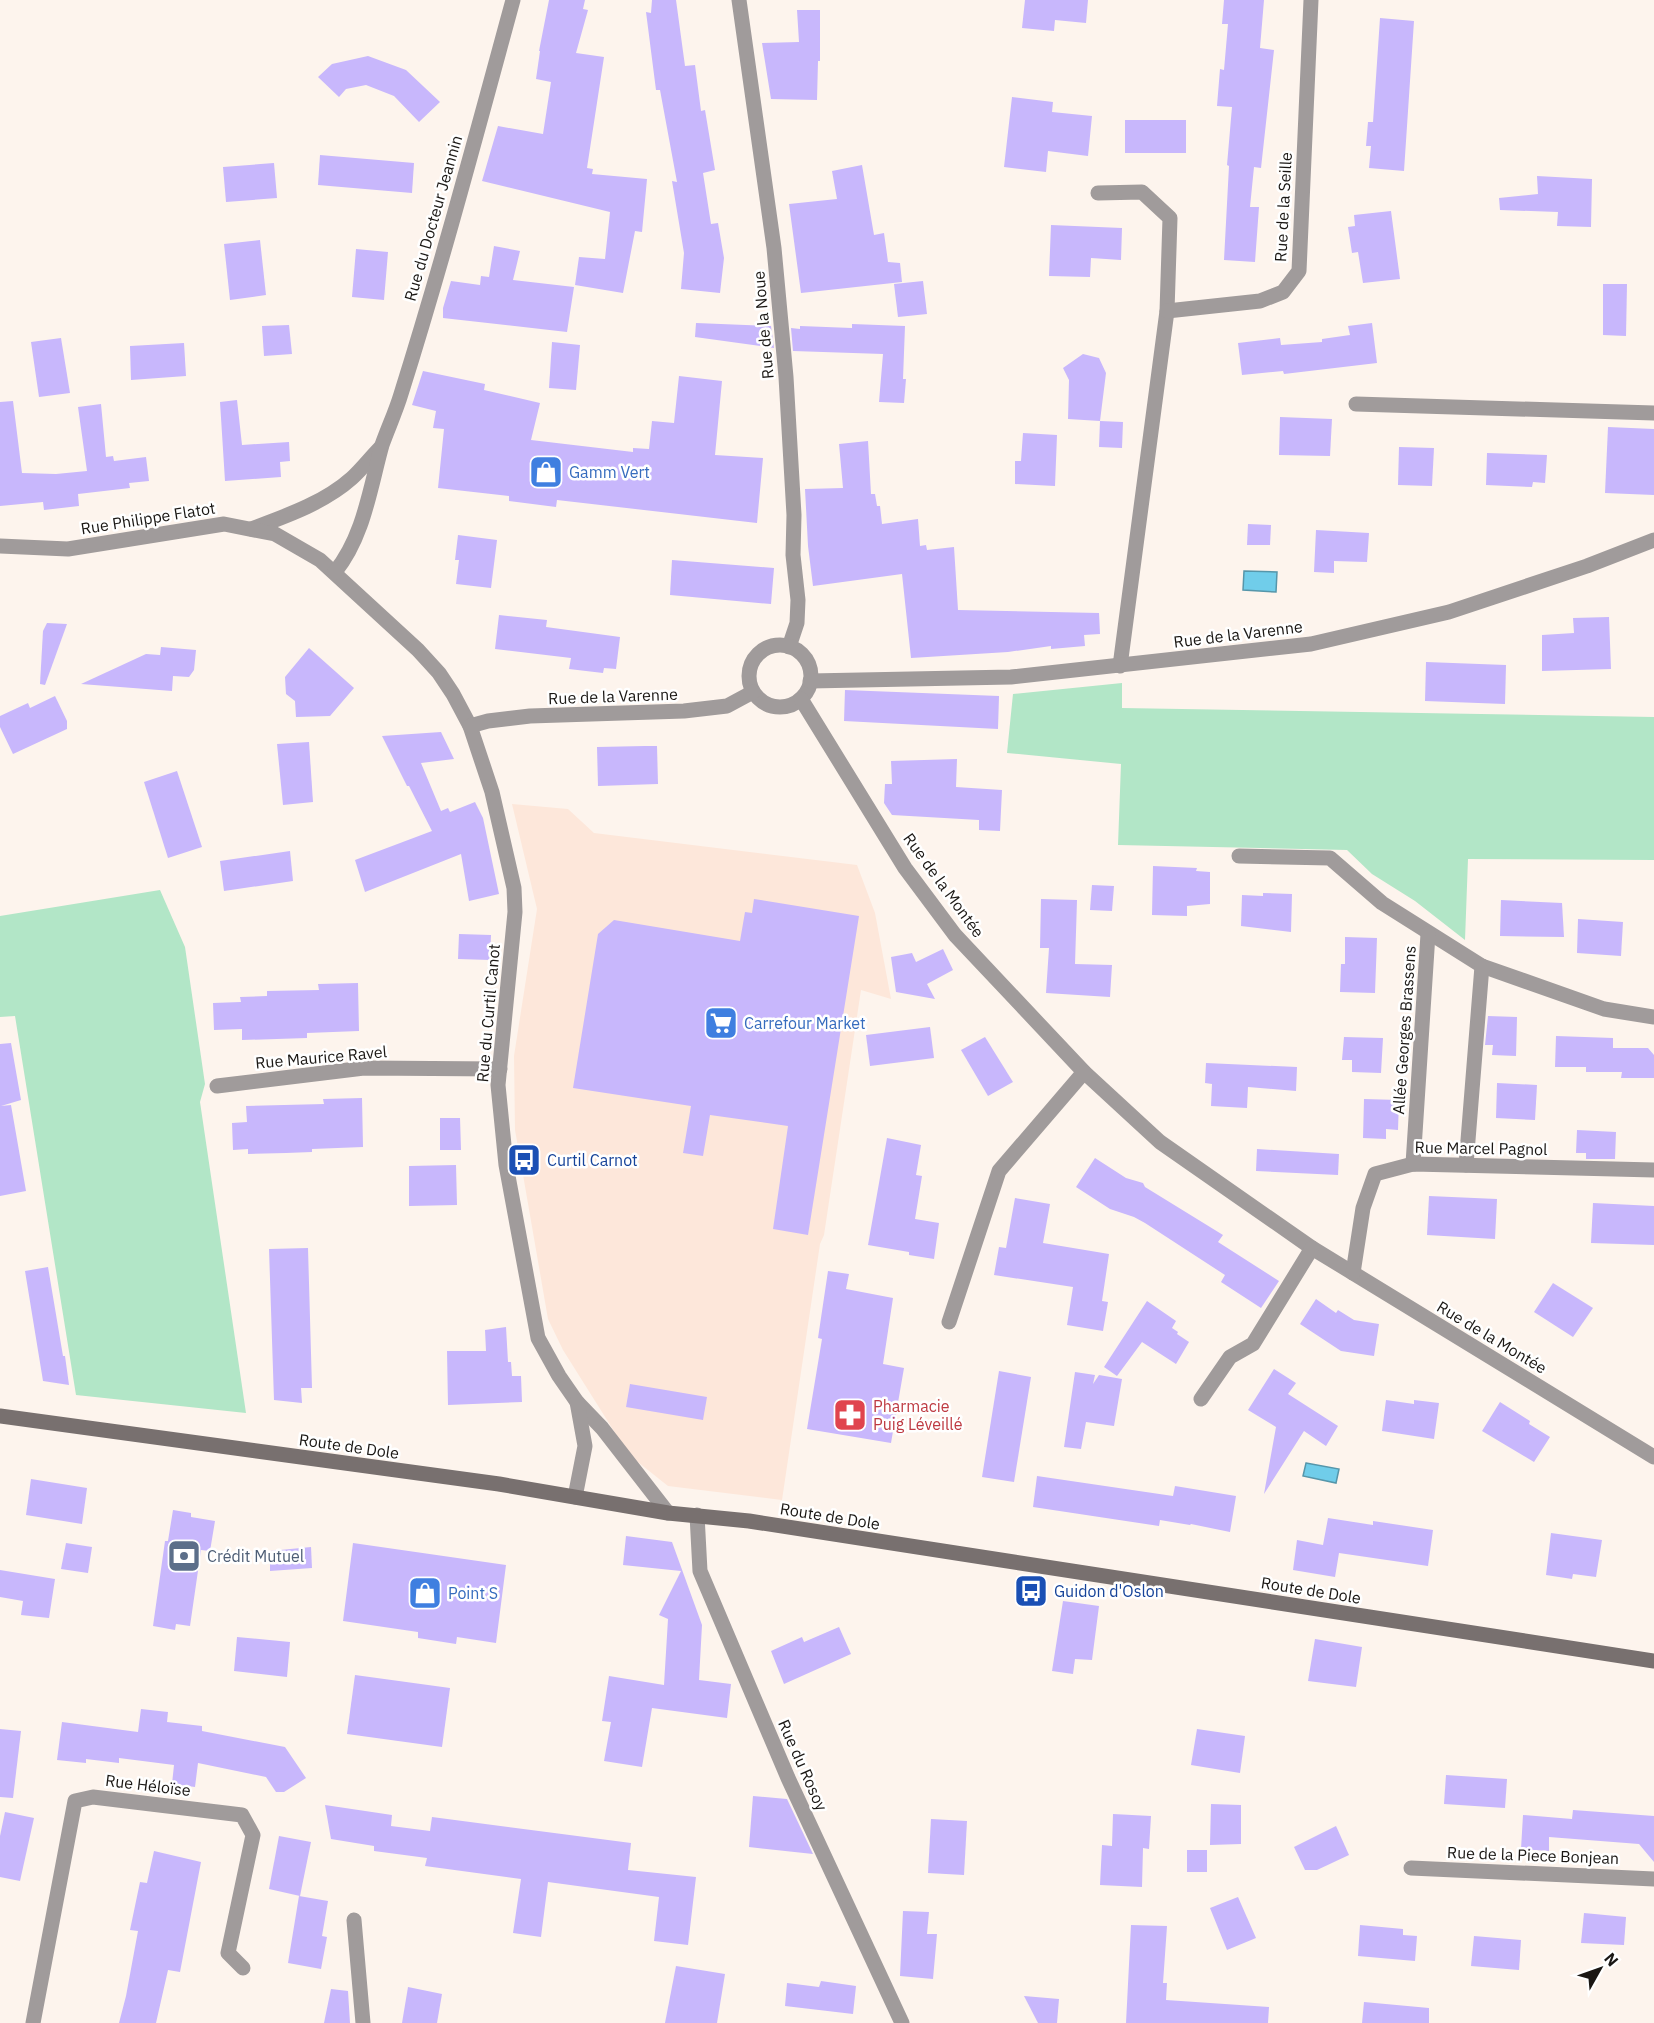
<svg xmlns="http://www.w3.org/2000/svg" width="1654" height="2023" font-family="'IBM Plex Sans',sans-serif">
<rect width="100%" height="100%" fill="#fdf4ed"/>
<polygon fill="#fde7da" points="512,804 568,809 594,833 857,865 875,913 891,999 861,990 824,1235 820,1244 782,1500 668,1486 629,1455 563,1350 548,1319 522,1169 528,1167 525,1154 519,1153 515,1130 514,1056 537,909"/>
<g fill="#b2e6c7">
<polygon points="1122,683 1122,708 1654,717 1654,860 1468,859 1465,940 1415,901 1372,874 1347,850 1118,845 1121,764 1007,753 1013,694"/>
<polygon points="160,890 185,947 205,1084 200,1102 246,1413 76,1395 15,1016 0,1017 0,916"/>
</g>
<g fill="#70cdea" stroke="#5696aa" stroke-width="1.5">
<polygon points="1244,571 1277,572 1276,592 1243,590"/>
<polygon points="1306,1463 1339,1469 1336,1483 1303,1476"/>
</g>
<g fill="#c8b7fc">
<polygon points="549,0 585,0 583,9 588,10 576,53 604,57 587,168 593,169 592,174 647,179 642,232 635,231 623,293 575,285 579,257 605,259 610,212 482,181 498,126 543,134 551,82 536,79 540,51 539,51"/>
<polygon points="652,0 676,0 685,66 695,65 701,111 705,110 715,170 703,173 711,224 718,223 724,258 720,293 681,289 684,253 672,181 677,182 660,90 656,90 646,12 651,13"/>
<polygon points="1025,0 1088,0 1086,23 1055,20 1054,31 1022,28"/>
<polygon points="1224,0 1264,0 1260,48 1274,50 1261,168 1254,167 1250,207 1259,207 1255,262 1224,260 1229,166 1227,165 1232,107 1217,106 1220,69 1224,70 1228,24 1222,24"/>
<polygon points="797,10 820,10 820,61 818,61 817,100 771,99 762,43 799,42"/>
<polygon points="1380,18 1414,21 1404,171 1369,168 1371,146 1366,146 1368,122 1373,122"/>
<polygon points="368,56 406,70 440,102 419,122 394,96 366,85 346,89 339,97 318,77 332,64"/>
<polygon points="1012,97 1053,102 1052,112 1092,116 1088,156 1048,151 1046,172 1004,167"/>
<rect x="1125" y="120" width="61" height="33"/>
<polygon points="320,155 414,163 412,193 318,185"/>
<polygon points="274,163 277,198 226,202 223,167"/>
<polygon points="862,165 874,235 884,233 888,262 900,263 902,282 801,293 789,204 837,199 832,171"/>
<polygon points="1537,176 1592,179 1591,227 1557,226 1558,212 1500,210 1499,198 1538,194"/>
<polygon points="1391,211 1400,279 1363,283 1358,252 1352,253 1348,227 1355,226 1354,215"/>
<polygon points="1051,225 1122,228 1121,260 1091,258 1090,277 1049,276"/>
<polygon points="260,240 266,295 230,300 224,244"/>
<polygon points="494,246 520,251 513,280 574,287 567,332 443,318 443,308 451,281 480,285 481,276 489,277"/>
<polygon points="356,249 388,252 384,300 352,297"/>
<polygon points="923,281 927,314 898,317 894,284"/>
<polygon points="1603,284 1627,284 1626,336 1603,335"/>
<polygon points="696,323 771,326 774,348 695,337"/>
<polygon points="1372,323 1377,363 1284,374 1283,371 1242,375 1238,343 1280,338 1281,345 1322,342 1322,339 1350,335 1348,326"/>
<polygon points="852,324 905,326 903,379 906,379 904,403 879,402 883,354 793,351 791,328 800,329 800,326 852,328"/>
<polygon points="289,325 292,354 264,356 262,326"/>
<polygon points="61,338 70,393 39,397 31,342"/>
<polygon points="552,342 580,345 576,390 549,388"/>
<polygon points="184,343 186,376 131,380 130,346"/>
<polygon points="1083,354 1099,358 1106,373 1100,421 1068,419 1069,380 1063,368"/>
<polygon points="423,371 485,384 484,390 540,403 531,440 633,452 633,448 649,449 652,421 674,423 679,376 722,381 715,455 763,458 757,523 557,500 556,507 509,501 509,496 438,488 444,429 433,428 436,411 412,405"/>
<polygon points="237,400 242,445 289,442 290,461 280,462 281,477 225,481 220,402"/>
<polygon points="13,401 22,473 56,474 87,471 78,407 101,404 106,457 113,456 114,461 146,457 149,481 129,483 130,488 78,494 79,506 44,510 43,502 0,506 0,402"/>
<polygon points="1280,417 1332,419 1330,456 1279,455"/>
<polygon points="1100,421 1123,422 1122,448 1099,447"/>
<polygon points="1608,427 1654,429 1654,495 1605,493"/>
<polygon points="1023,433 1057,435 1055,486 1015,484 1015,461 1021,461"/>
<polygon points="868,441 871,494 875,494 877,506 880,506 882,524 918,519 920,546 926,545 927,550 954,547 958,610 1099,613 1100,634 1084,635 1085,646 1051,649 1051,646 1008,652 911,658 902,574 813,586 808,546 805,489 843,488 839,444"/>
<polygon points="1399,447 1434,448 1432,486 1398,485"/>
<polygon points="1487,453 1547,455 1545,483 1533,482 1532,487 1486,485"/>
<polygon points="1248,524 1271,525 1270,545 1247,545"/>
<polygon points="1316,530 1369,533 1367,562 1334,561 1334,573 1314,572"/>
<polygon points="458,535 497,540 491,588 456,584 459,560 455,560"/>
<polygon points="672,560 774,568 771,604 670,595"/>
<polygon points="499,615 547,620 546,627 620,637 616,669 604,668 603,673 569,669 571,658 495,649"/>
<polygon points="1609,617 1611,669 1542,671 1542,635 1574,633 1573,618"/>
<polygon points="47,623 67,624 45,685 40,684 43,631"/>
<polygon points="161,647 196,650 194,670 189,677 173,676 172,691 81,684 146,654 160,655"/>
<polygon points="309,648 354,688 330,716 296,717 295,701 286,694 285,677"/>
<polygon points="1426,662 1506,665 1505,704 1425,701"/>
<polygon points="845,690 999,696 998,729 844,721"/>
<polygon points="55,696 67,721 67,729 13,754 0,727 0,716 28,703 30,708"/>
<polygon points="441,732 454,759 421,763 441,811 448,808 450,812 475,802 483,818 499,894 469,901 461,854 365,892 355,860 432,831 409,786 407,786 382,736"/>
<polygon points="309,742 313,802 283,805 277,744"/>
<polygon points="645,746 657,746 658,784 598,786 597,747"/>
<polygon points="957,759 956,787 1002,790 1000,831 979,830 979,820 892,815 884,803 885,784 892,784 891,761"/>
<polygon points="177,771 202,847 168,858 144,782"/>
<polygon points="290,851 293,881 224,891 220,861"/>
<polygon points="1153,866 1197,868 1196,871 1210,872 1210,904 1187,906 1187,916 1152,915"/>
<polygon points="1092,885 1114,886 1112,911 1090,910"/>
<polygon points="1263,893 1292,894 1291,932 1241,926 1242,895 1263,896"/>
<polygon points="754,899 859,916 808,1235 773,1229 788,1126 710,1115 703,1156 683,1153 691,1106 573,1088 598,934 614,920 740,941 745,912 752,913"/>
<polygon points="1041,899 1077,900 1075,964 1112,965 1110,997 1046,993 1049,948 1040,948"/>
<polygon points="1501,900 1562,903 1564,937 1500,936"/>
<polygon points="1578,919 1623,922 1621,956 1577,953"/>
<polygon points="459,934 491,935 490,960 458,959"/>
<polygon points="1345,937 1377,938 1375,993 1340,992 1341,964 1345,964"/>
<polygon points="943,949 953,970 927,984 935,999 896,992 891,957 912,953 916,962"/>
<polygon points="358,983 359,1031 307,1033 307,1038 242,1040 242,1029 214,1030 213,1003 241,1002 240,997 267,996 267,991 319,990 318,984"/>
<polygon points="1488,1016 1517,1017 1516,1056 1492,1055 1493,1045 1485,1045"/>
<polygon points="930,1027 934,1058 870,1066 866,1035"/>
<polygon points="1556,1036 1613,1038 1613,1048 1648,1048 1654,1055 1654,1078 1621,1078 1622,1072 1586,1072 1586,1067 1555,1067"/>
<polygon points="985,1037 1013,1082 988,1096 961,1050"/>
<polygon points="1344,1037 1383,1038 1381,1073 1352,1072 1352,1060 1342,1060"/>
<polygon points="11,1043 21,1100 1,1106 11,1105 26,1191 0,1196 0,1044"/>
<polygon points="1206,1063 1297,1067 1296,1091 1248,1087 1247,1108 1211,1106 1212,1084 1205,1083"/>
<polygon points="1497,1083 1537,1085 1535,1120 1496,1118"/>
<polygon points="362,1098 363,1147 312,1149 312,1152 286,1153 248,1154 248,1149 233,1150 232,1123 247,1122 246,1106 324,1104 323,1099"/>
<polygon points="1364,1099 1399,1100 1398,1130 1386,1129 1386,1139 1363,1138"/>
<polygon points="440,1118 460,1118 461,1150 440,1150"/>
<polygon points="1577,1130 1616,1132 1615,1159 1586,1159 1586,1153 1576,1153"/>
<polygon points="887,1138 921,1145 916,1175 922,1176 915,1219 939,1223 934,1259 909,1255 909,1252 868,1245"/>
<polygon points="1257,1149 1339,1154 1338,1175 1256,1171"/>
<polygon points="1095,1158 1126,1178 1143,1183 1145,1187 1223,1235 1218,1242 1279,1281 1261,1308 1221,1282 1225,1275 1145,1223 1134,1217 1110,1209 1076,1187"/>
<polygon points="456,1165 457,1205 409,1206 409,1166"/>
<polygon points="1429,1196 1497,1199 1495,1239 1427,1235"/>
<polygon points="1015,1198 1050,1204 1043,1243 1109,1254 1102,1301 1108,1302 1103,1331 1067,1325 1073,1287 994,1275 999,1247 1006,1248"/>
<polygon points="1593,1203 1654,1206 1654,1245 1591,1243"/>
<polygon points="308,1248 312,1388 301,1388 302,1403 274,1400 269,1249"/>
<polygon points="48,1267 63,1356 65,1356 69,1385 43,1381 25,1271"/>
<polygon points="828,1271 849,1274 846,1289 893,1298 883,1364 904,1368 891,1443 807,1429 822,1339 818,1338"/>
<polygon points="1553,1283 1593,1308 1573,1337 1534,1312"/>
<polygon points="1316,1299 1336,1313 1338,1310 1354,1320 1379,1324 1374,1356 1341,1351 1300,1324"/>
<polygon points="1147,1301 1176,1321 1172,1328 1178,1332 1177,1334 1189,1342 1176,1364 1142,1342 1117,1376 1104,1367"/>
<polygon points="506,1327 508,1362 511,1362 512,1376 521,1376 522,1402 448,1405 447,1351 486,1351 485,1330"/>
<polygon points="1274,1369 1296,1383 1288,1394 1338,1426 1326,1446 1304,1431 1264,1494 1276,1427 1248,1410"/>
<polygon points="999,1371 1031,1377 1014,1482 982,1477"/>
<polygon points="1075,1372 1095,1375 1093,1384 1099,1375 1122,1379 1114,1426 1086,1422 1081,1449 1064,1447"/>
<polygon points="630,1384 707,1397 703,1420 626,1407"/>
<polygon points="1386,1400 1414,1404 1414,1400 1439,1403 1434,1439 1382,1431"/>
<polygon points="1500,1402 1530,1421 1529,1424 1550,1437 1534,1462 1482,1431"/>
<polygon points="1037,1476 1173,1496 1175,1486 1236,1496 1230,1532 1191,1524 1190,1525 1160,1520 1159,1526 1033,1507"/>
<polygon points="31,1479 87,1488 82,1524 26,1515"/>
<polygon points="173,1510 191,1513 191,1517 215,1521 210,1551 201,1550 190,1626 176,1624 175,1630 153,1626 165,1541 168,1541"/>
<polygon points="1328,1518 1373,1525 1373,1521 1433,1530 1428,1566 1339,1553 1335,1577 1293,1570 1297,1540 1323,1545"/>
<polygon points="1551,1533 1602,1540 1596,1577 1573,1574 1572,1579 1546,1575"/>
<polygon points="626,1536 672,1542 702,1625 699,1680 731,1684 727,1718 652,1708 642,1767 604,1761 611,1722 602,1721 609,1676 664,1685 668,1619 659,1615 681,1571 623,1565"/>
<polygon points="66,1543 92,1547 88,1573 61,1569"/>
<polygon points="353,1543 506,1565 496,1643 457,1637 456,1644 418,1638 418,1632 343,1621"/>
<polygon points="311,1547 312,1568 270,1571 270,1551"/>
<polygon points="0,1570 55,1579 49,1618 21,1615 23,1601 0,1597"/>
<polygon points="1063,1601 1099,1606 1092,1660 1075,1659 1073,1674 1052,1671"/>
<polygon points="839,1627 851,1654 784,1684 771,1651 802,1637 804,1642"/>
<polygon points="237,1637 290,1642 287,1677 234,1671"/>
<polygon points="1315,1639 1362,1647 1356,1687 1308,1681"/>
<polygon points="355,1675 450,1688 442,1747 347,1734"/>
<polygon points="141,1709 168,1712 167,1722 202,1726 202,1731 285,1747 306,1778 284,1792 276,1792 266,1777 198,1763 195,1787 172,1784 174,1765 119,1758 119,1763 86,1759 86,1763 57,1760 62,1722 138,1732"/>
<polygon points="0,1729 21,1731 13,1798 0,1797"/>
<polygon points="1197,1729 1245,1736 1240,1773 1191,1765"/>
<polygon points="1446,1775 1507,1779 1505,1808 1444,1804"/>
<polygon points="753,1796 787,1799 813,1854 749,1847"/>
<polygon points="1211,1804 1241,1805 1241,1844 1210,1845"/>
<polygon points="325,1805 392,1815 391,1826 430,1831 432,1817 631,1843 628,1870 696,1877 688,1945 654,1941 659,1897 548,1882 541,1937 513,1933 521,1879 425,1866 427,1858 374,1851 374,1846 331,1839"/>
<polygon points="1573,1810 1654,1816 1654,1862 1639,1844 1549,1837 1549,1851 1521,1849 1523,1815 1572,1819"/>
<polygon points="5,1812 34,1818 20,1881 0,1877 0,1836"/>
<polygon points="1113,1814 1151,1816 1149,1849 1143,1848 1142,1887 1100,1885 1102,1845 1112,1846"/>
<polygon points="931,1819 967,1821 964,1875 928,1873"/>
<polygon points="1336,1826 1349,1855 1317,1870 1305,1870 1294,1847"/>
<polygon points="279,1836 311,1842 300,1896 269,1889"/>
<rect x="1187" y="1850" width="20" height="22"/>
<polygon points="154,1851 201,1862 180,1972 168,1970 156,2023 119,2023 126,1996 138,1931 130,1930 140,1882 147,1883"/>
<polygon points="299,1896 328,1901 322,1936 327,1937 321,1969 288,1963"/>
<polygon points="1238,1897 1256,1938 1227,1950 1210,1908"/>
<polygon points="903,1911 929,1912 927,1934 937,1934 933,1979 900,1976"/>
<polygon points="1584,1913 1626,1917 1624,1945 1581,1943"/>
<polygon points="1131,1925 1167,1926 1163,1983 1167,1983 1166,2000 1269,2007 1268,2023 1126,2023"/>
<polygon points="1360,1925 1403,1929 1403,1935 1417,1936 1415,1961 1358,1956"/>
<polygon points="1474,1936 1521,1940 1519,1970 1471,1966"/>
<polygon points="676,1966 725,1974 717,2023 665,2023"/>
<polygon points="821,1981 856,1986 853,2014 785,2006 787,1983 819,1987"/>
<polygon points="408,1987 442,1994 437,2023 402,2023"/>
<polygon points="331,1989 348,1991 350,2023 324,2023"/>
<polygon points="1024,1996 1059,1999 1057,2023 1038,2023"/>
<polygon points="1364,2002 1429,2008 1429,2023 1362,2023"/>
</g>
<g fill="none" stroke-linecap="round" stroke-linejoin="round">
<g stroke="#a09b9b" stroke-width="15">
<polyline points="739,0 774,248 786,377 794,515 793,555 798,600 797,623 789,647"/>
<polyline points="1098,193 1142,192 1170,218 1167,311 1120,666"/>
<polyline points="1167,311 1260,301 1283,292 1299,271 1311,0"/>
<polyline points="1356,404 1654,413"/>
<path d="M 251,529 C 286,516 324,503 352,478 C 362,469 371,457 381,447"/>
<polyline points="0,546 68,549 224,524 275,534 320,560 418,650 439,673 453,694 470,726 492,792 514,888 515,912 498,1085 506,1165 538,1338 559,1376 577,1402 602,1428 668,1513"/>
<path d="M 335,572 C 364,536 370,488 382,445 C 388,428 396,411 401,394 C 442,264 477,132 513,0"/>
<circle cx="780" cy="676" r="31"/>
<polyline points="810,681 1011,677 1311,644 1449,612 1587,566 1654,540"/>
<polyline points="801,699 905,868 955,935 1084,1072 1160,1142 1312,1248 1654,1457"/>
<polyline points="470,726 488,721 530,716 684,711 727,706 753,692"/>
<polyline points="1239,856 1330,858 1382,903 1482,966 1604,1009 1654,1017"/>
<polyline points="217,1086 364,1068 500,1069"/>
<polyline points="1413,1164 1428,934"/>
<polyline points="1466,1165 1482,966"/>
<polyline points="1353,1273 1363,1208 1375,1174 1413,1164 1654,1170"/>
<polyline points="949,1322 999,1171 1084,1072"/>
<polyline points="1201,1399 1230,1357 1253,1344 1312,1248"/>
<polyline points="575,1497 585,1446 577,1402"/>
<polyline points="697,1515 700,1571 788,1778 902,2023"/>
<polyline points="1411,1868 1654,1879"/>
<polyline points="354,1920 363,2023"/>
<polyline points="33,2023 75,1801 93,1797 242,1815 253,1835 228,1953 243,1968"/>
</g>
<polyline stroke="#78706f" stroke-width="15" points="0,1416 499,1484 668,1513 749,1521 1654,1661"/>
</g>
<defs>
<symbol id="shop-square" viewBox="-11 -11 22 22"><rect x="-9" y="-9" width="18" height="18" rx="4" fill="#3f7fe0" stroke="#fff"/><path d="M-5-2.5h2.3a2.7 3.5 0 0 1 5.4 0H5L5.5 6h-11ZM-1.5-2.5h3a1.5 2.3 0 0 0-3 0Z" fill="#fff"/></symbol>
<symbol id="supermarket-square" viewBox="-11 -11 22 22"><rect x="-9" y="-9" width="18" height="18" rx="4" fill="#3f7fe0" stroke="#fff"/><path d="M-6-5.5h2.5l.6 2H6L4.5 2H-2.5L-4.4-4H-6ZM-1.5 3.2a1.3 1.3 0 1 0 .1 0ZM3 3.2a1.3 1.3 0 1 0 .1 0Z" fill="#fff"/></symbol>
<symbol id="bus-square" viewBox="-11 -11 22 22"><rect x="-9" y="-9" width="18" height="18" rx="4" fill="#1a4fb4" stroke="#fff"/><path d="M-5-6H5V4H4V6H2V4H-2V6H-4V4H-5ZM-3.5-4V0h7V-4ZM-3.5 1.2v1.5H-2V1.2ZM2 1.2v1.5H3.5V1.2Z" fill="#fff"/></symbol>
<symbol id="pharmacy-square" viewBox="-11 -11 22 22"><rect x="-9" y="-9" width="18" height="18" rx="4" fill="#e0444e" stroke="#fff"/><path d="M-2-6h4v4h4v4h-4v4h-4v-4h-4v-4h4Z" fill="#fff"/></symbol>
<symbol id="bank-square" viewBox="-11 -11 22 22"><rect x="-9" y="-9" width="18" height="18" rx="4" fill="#5c6f8a" stroke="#fff"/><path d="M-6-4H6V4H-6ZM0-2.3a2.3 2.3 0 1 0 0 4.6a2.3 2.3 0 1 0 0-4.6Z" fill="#fff"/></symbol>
</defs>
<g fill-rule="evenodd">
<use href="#shop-square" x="527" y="453" width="38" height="38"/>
<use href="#supermarket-square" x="702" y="1004" width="38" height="38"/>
<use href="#bus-square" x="505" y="1141" width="38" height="38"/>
<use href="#pharmacy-square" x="831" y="1396" width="38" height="38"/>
<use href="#bank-square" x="165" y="1537" width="38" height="38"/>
<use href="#bus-square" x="1012" y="1572" width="38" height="38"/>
<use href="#shop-square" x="406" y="1574" width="38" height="38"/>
</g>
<g text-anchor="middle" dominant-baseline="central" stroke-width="5" stroke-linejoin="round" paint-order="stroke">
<g font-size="16" fill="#1a1714" stroke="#fff">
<text transform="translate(1283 207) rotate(-87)">Rue de la Seille</text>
<text transform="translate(433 218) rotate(-74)">Rue du Docteur Jeannin</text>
<text transform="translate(763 325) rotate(-95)">Rue de la Noue</text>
<text transform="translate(148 518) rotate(-9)">Rue Philippe Flatot</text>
<text transform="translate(1238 634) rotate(-7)">Rue de la Varenne</text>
<text transform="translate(613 696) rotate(-2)">Rue de la Varenne</text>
<text transform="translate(944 885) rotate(54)">Rue de la Montée</text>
<text transform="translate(488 1013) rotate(-85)">Rue du Curtil Canot</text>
<text transform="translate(1404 1030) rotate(-86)">Allée Georges Brassens</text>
<text transform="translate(321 1057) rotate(-5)">Rue Maurice Ravel</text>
<text transform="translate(1481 1148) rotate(1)">Rue Marcel Pagnol</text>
<text transform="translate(1492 1337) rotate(31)">Rue de la Montée</text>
<text transform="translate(349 1446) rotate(8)">Route de Dole</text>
<text transform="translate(830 1516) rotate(9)">Route de Dole</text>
<text transform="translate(1311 1590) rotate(9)">Route de Dole</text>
<text transform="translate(803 1765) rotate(66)">Rue du Rosoy</text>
<text transform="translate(148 1785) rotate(7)">Rue Héloïse</text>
<text transform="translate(1533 1855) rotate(2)">Rue de la Piece Bonjean</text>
</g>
<g font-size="16" fill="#366cbe" stroke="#fff" text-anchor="start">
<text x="569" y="472">Gamm Vert</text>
<text x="744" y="1023">Carrefour Market</text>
<text x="448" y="1593">Point S</text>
</g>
<g font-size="16" fill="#164399" stroke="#fff" text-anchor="start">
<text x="547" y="1160">Curtil Carnot</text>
<text x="1054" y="1591">Guidon d'Oslon</text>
</g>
<g font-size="16" fill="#be3a42" stroke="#fff" text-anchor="start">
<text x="873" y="1406">Pharmacie<tspan x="873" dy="18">Puig Léveillé</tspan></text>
</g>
<g font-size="16" fill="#4e5e75" stroke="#fff" text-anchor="start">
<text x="207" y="1556">Crédit Mutuel</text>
</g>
</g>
<g transform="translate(1600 1969) rotate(50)" stroke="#ffffff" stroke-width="4.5" paint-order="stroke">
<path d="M0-4.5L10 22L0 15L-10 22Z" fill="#1a1714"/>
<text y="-9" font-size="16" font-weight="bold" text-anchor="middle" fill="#1a1714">N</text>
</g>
</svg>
